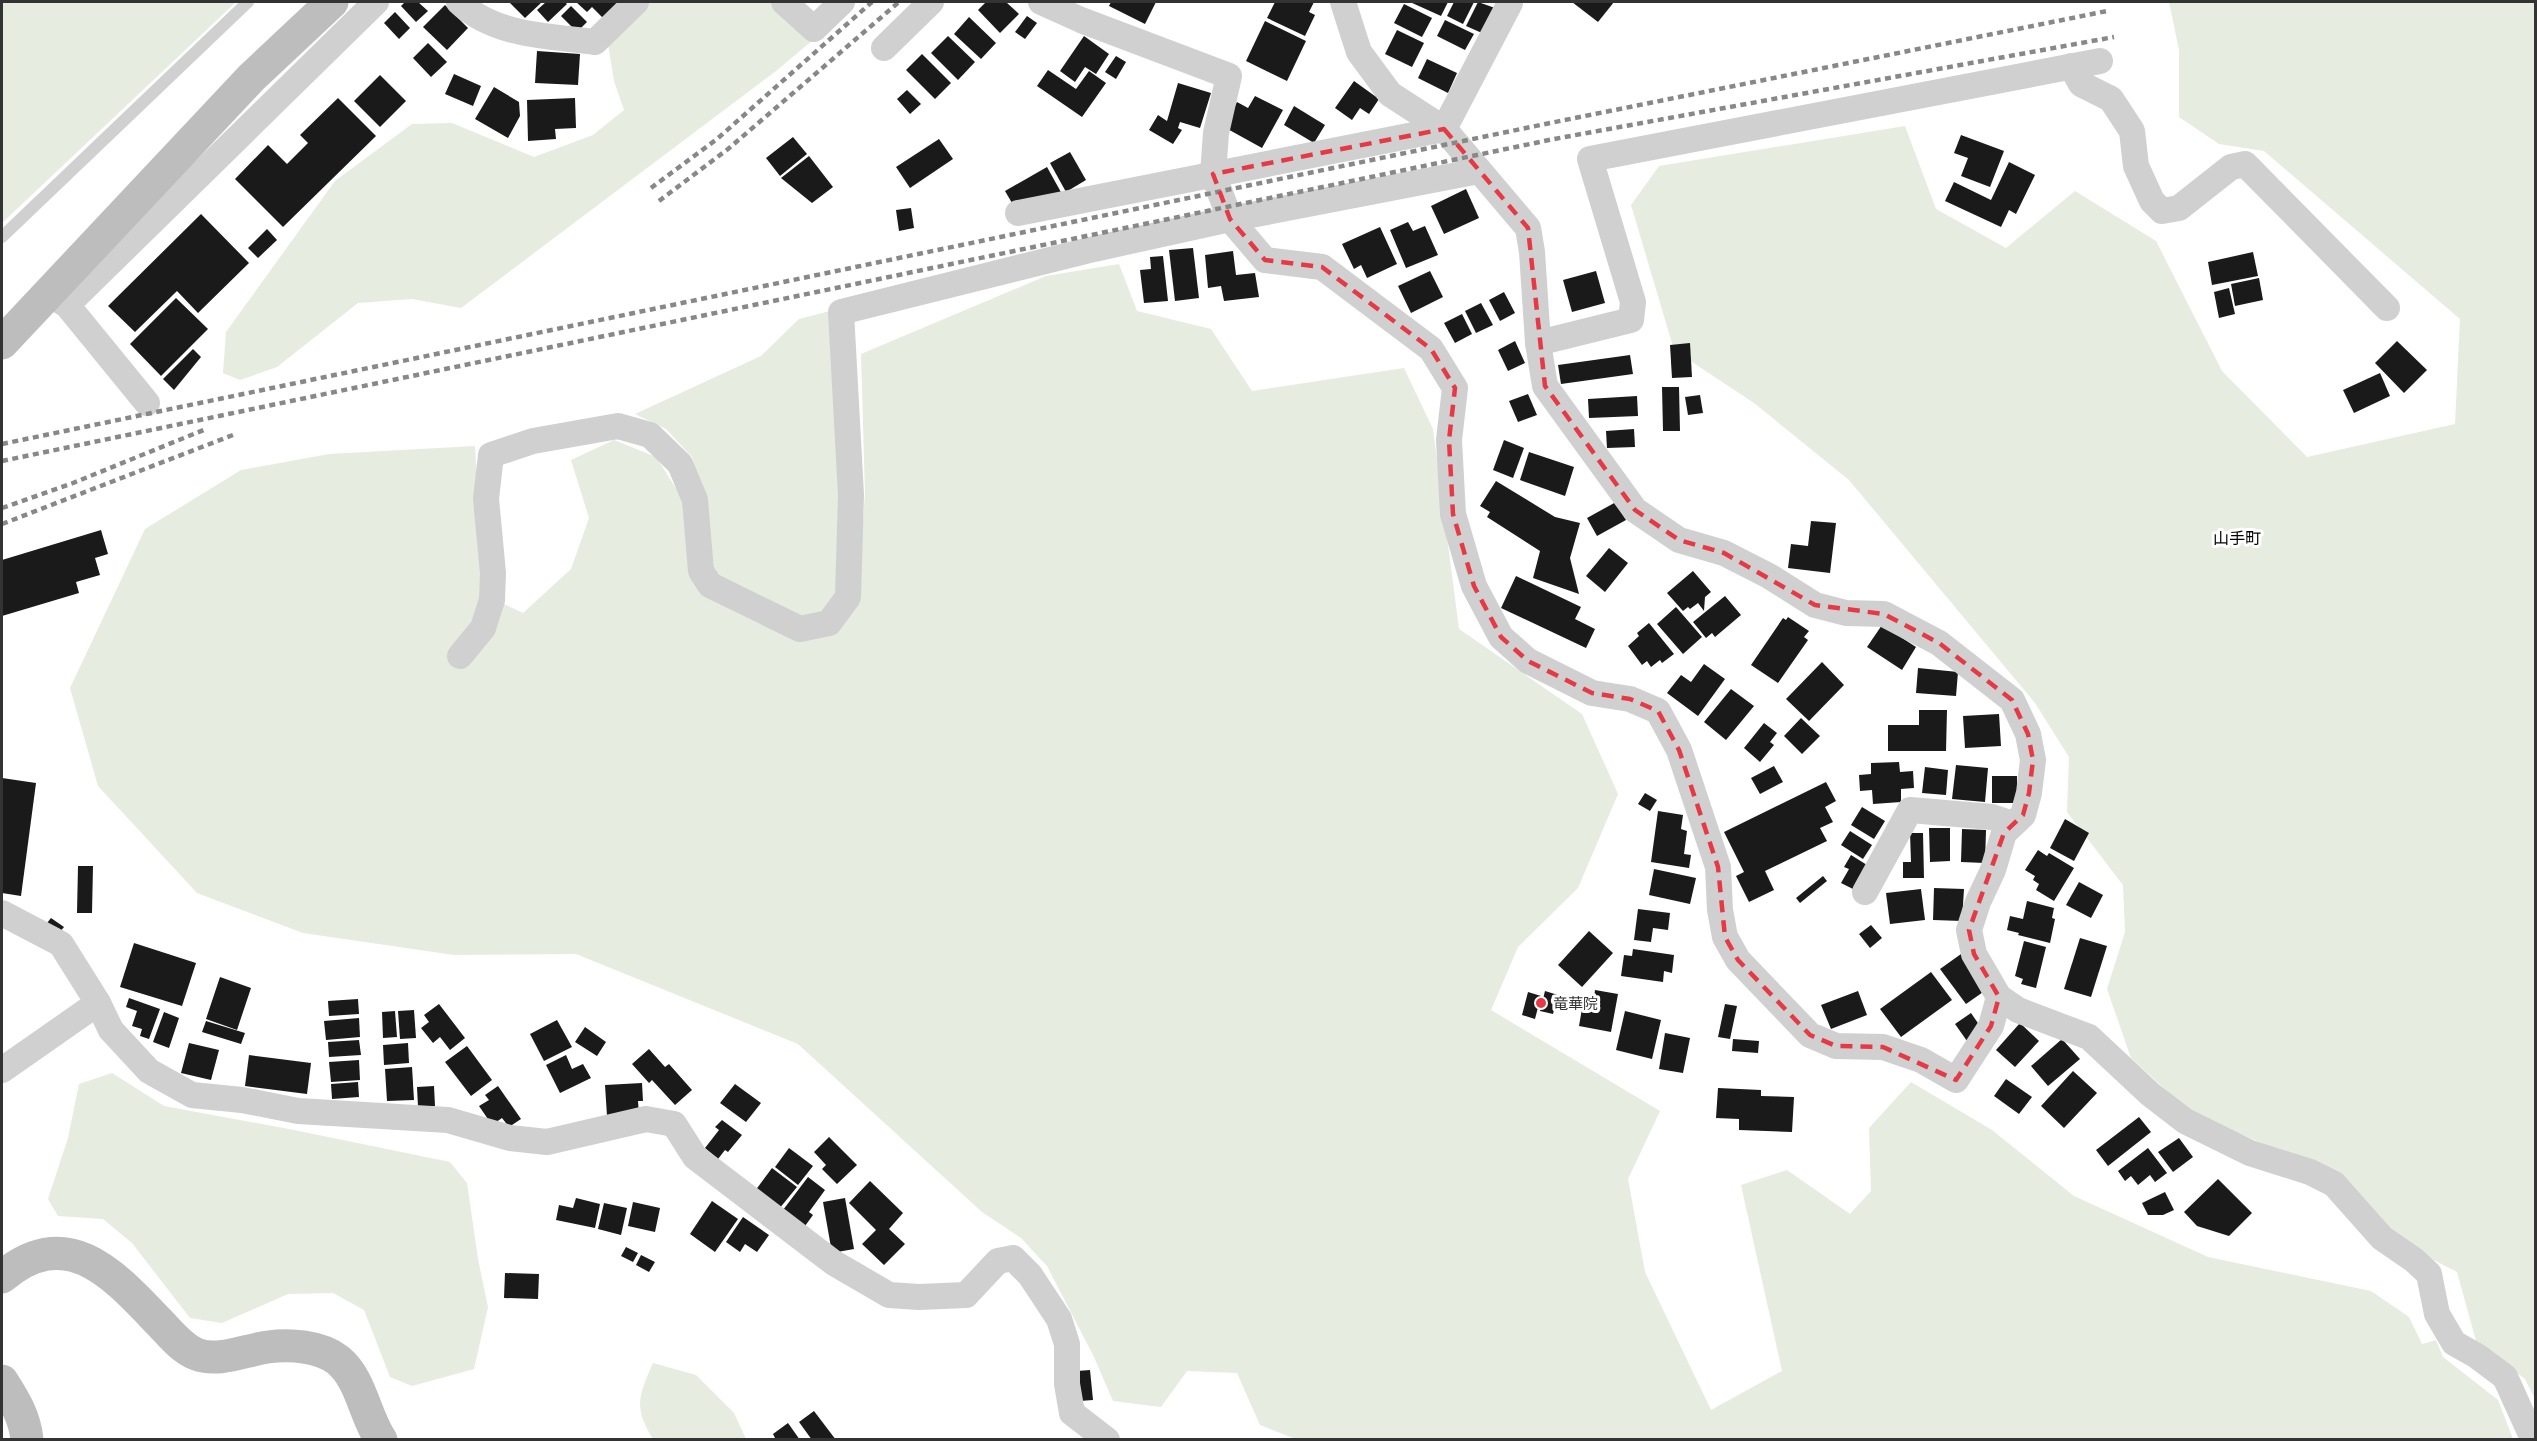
<svg xmlns="http://www.w3.org/2000/svg" width="2537" height="1441" font-family="'Noto Sans','Noto Sans JP',sans-serif">
<rect width="100%" height="100%" fill="#fff"/>
<g fill="#e6ecdf">
<polygon points="2,2 236,2 2,223"/>
<polygon points="650,2 774,2 813,40 776,71 461,308 412,299 358,303 277,367 240,380 223,373 226,332 335,181 412,124 452,123 534,157 593,135 624,110 614,81 608,44"/>
<polygon points="2169,2 2535,2 2535,1399 2525,1379 2476,1341 2457,1272 2402,1244 2334,1175 2189,1111 2131,1058 2107,989 2125,932 2123,885 2067,812 2069,757 2035,703 1849,480 1754,403 1674,350 1631,205 1659,166 1905,126 1936,209 2006,248 2075,191 2156,241 2222,371 2307,457 2455,424 2460,319 2264,151 2219,144 2179,117 2179,50"/>
<polygon points="1119,264 1137,311 1211,329 1252,391 1404,368 1433,429 1459,629 1582,714 1618,794 1578,888 1518,947 1491,1010 1660,1111 1628,1179 1645,1272 1711,1410 1782,1371 1741,1185 1787,1170 1850,1214 1871,1191 1869,1128 1911,1082 1992,1130 2074,1196 2208,1257 2371,1291 2409,1317 2422,1344 2436,1340 2443,1357 2498,1400 2513,1439 1298,1440 1260,1425 1237,1373 1187,1371 1161,1407 1113,1401 1094,1357 1047,1266 1021,1238 982,1212 798,1044 576,954 454,955 303,933 197,893 98,786 70,688 145,529 241,470 329,454 475,446 483,594 523,613 571,569 589,518 571,460 614,440 656,457 686,504 692,563 798,638 858,594 865,493 861,354 1046,276"/>
<polygon points="830,311 844,489 840,594 824,616 802,619 720,580 710,567 703,500 692,457 666,429 635,414 761,356 799,319"/>
<polygon points="112,1073 164,1106 294,1130 450,1162 467,1183 478,1259 488,1307 474,1369 412,1386 390,1377 364,1310 333,1293 288,1294 222,1323 190,1318 132,1243 103,1219 58,1216 48,1199 68,1138 79,1084"/>
<path d="M 653,1363 L 696,1375 L 734,1413 L 746,1439 L 653,1439 C 633,1407 639,1395 653,1363 Z"/>
</g>
<g fill="#1a1a1a">
<polygon points="405,2 418,2 428,11 416,22 401,6"/>
<polygon points="509,2 542,2 525,18"/>
<polygon points="546,2 565,2 567,4 548,22 537,10"/>
<polygon points="576,2 621,2 604,19 592,7 587,12"/>
<polygon points="986,2 1006,2 1019,14 1000,33 978,10"/>
<polygon points="1111,2 1156,2 1145,24 1109,6"/>
<polygon points="1275,2 1314,2 1309,12 1315,15 1305,36 1267,18"/>
<polygon points="1410,2 1448,2 1441,16"/>
<polygon points="1454,2 1474,2 1463,24 1447,16"/>
<polygon points="1478,2 1495,8 1482,33 1466,26"/>
<polygon points="1572,2 1614,2 1598,22"/>
<polygon points="1404,4 1432,18 1422,37 1394,23"/>
<polygon points="445,5 468,28 447,50 423,27"/>
<polygon points="571,6 587,22 577,32 561,16"/>
<polygon points="395,12 410,28 399,39 384,23"/>
<polygon points="1027,16 1037,23 1025,39 1015,32"/>
<polygon points="969,17 996,43 981,59 954,34"/>
<polygon points="1445,20 1474,34 1465,50 1437,36"/>
<polygon points="1265,21 1306,41 1287,81 1246,61"/>
<polygon points="1397,30 1424,43 1412,67 1385,54"/>
<polygon points="948,36 975,62 958,80 931,53"/>
<polygon points="1084,36 1109,54 1096,74 1085,67 1075,82 1060,71"/>
<polygon points="428,43 447,62 431,77 413,58"/>
<polygon points="537,51 580,54 578,85 535,83"/>
<polygon points="922,54 951,83 935,99 906,70"/>
<polygon points="1116,56 1126,62 1116,79 1105,72"/>
<polygon points="1427,59 1457,73 1448,93 1418,78"/>
<polygon points="1048,70 1076,89 1089,71 1106,83 1082,117 1037,86"/>
<polygon points="454,74 481,86 473,106 445,94"/>
<polygon points="380,75 406,101 380,127 354,101"/>
<polygon points="1354,81 1379,99 1369,114 1360,108 1352,120 1335,108"/>
<polygon points="1178,83 1211,93 1200,128 1180,122 1178,128 1182,130 1173,144 1149,130 1158,115 1167,121"/>
<polygon points="494,87 519,102 520,116 508,138 475,119"/>
<polygon points="907,90 921,104 910,114 897,99"/>
<polygon points="1255,96 1283,110 1262,148 1224,127 1237,102 1248,108"/>
<polygon points="338,98 376,136 283,227 235,179 268,145 287,164 308,143 300,135"/>
<polygon points="575,98 576,128 555,129 556,139 528,141 527,100"/>
<polygon points="1294,106 1325,125 1314,143 1284,125"/>
<polygon points="1961,135 2004,151 1990,187 1961,176 1968,158 1954,153"/>
<polygon points="793,137 807,154 780,176 766,158"/>
<polygon points="939,139 953,159 910,188 896,167"/>
<polygon points="1070,152 1086,180 1066,192 1050,163"/>
<polygon points="809,156 833,187 812,203 781,178"/>
<polygon points="2009,162 2035,175 2016,214 2009,210 2001,227 1945,201 1954,182 1991,200"/>
<polygon points="1047,167 1062,194 1012,203 1005,191"/>
<polygon points="1466,189 1479,218 1444,234 1431,206"/>
<polygon points="911,208 914,228 899,231 896,210"/>
<polygon points="201,214 249,263 198,313 177,291 135,332 108,306"/>
<polygon points="1408,222 1413,231 1425,226 1438,255 1406,268 1390,230"/>
<polygon points="1380,227 1397,264 1367,278 1361,265 1354,269 1342,244"/>
<polygon points="267,229 277,240 258,258 248,248"/>
<polygon points="1193,248 1199,298 1175,301 1169,250"/>
<polygon points="1233,251 1236,275 1255,273 1259,297 1224,301 1221,286 1208,288 1205,255"/>
<polygon points="2253,252 2258,276 2212,285 2208,262"/>
<polygon points="1163,256 1168,301 1144,303 1140,270 1151,269 1150,257"/>
<polygon points="1430,271 1443,297 1411,313 1398,286"/>
<polygon points="1596,271 1605,303 1572,312 1563,280"/>
<polygon points="2259,278 2263,300 2235,306 2231,284"/>
<polygon points="2229,288 2235,314 2219,318 2214,292"/>
<polygon points="1504,292 1515,313 1500,321 1489,300"/>
<polygon points="176,298 208,329 161,376 130,344"/>
<polygon points="1481,303 1493,325 1476,333 1465,311"/>
<polygon points="1462,314 1472,334 1455,343 1444,323"/>
<polygon points="1515,341 1525,363 1508,371 1498,350"/>
<polygon points="2397,341 2427,370 2404,393 2375,363"/>
<polygon points="1690,343 1692,377 1672,378 1670,345"/>
<polygon points="193,349 201,357 174,390 163,379"/>
<polygon points="1630,355 1633,374 1561,384 1558,365"/>
<polygon points="2380,373 2390,396 2354,413 2343,390"/>
<polygon points="1662,387 1679,387 1680,431 1663,431"/>
<polygon points="1528,394 1537,415 1518,422 1509,401"/>
<polygon points="1700,395 1703,413 1688,415 1685,397"/>
<polygon points="1637,396 1638,416 1589,418 1588,399"/>
<polygon points="1634,429 1635,447 1607,448 1606,431"/>
<polygon points="1504,440 1524,448 1513,478 1493,470"/>
<polygon points="1529,452 1574,467 1565,496 1520,480"/>
<polygon points="1496,481 1555,517 1580,523 1570,558 1579,594 1533,578 1540,551 1487,517 1490,512 1480,506"/>
<polygon points="1616,502 1626,520 1597,536 1587,518"/>
<polygon points="1811,521 1836,523 1830,573 1788,568 1791,544 1808,546"/>
<polygon points="101,530 108,554 95,558 100,575 76,582 79,593 2,616 2,560"/>
<polygon points="1609,548 1628,563 1605,592 1586,576"/>
<polygon points="1693,571 1711,592 1705,597 1704,611 1698,603 1690,609 1688,607 1683,611 1667,593"/>
<polygon points="1516,576 1581,607 1575,619 1595,629 1586,648 1501,608"/>
<polygon points="1725,596 1741,615 1715,637 1712,633 1706,638 1693,622"/>
<polygon points="1676,607 1702,637 1683,654 1657,624"/>
<polygon points="1788,617 1809,631 1804,637 1808,640 1778,683 1751,665 1783,618 1786,620"/>
<polygon points="1649,623 1674,654 1662,663 1660,660 1651,667 1647,661 1642,665 1628,646 1639,636 1637,633"/>
<polygon points="1882,625 1916,647 1902,670 1867,647"/>
<polygon points="1822,662 1844,685 1809,721 1786,699"/>
<polygon points="1704,664 1725,679 1698,716 1667,693 1681,675 1691,682"/>
<polygon points="1918,668 1958,672 1956,696 1916,693"/>
<polygon points="1731,689 1754,706 1726,740 1704,722"/>
<polygon points="1919,710 1947,710 1946,751 1888,751 1888,725 1919,725"/>
<polygon points="1999,714 2001,746 1965,748 1963,716"/>
<polygon points="1801,718 1820,736 1802,754 1784,736"/>
<polygon points="1764,723 1777,733 1770,742 1774,745 1760,762 1744,748"/>
<polygon points="1899,762 1900,772 1913,771 1914,788 1901,789 1901,802 1873,804 1872,790 1860,791 1859,775 1871,774 1871,763"/>
<polygon points="1956,765 1988,768 1985,802 1952,799"/>
<polygon points="1774,766 1783,782 1760,794 1751,778"/>
<polygon points="1925,767 1948,770 1946,795 1922,793"/>
<rect x="1992" y="776" width="25" height="27"/>
<polygon points="2,778 36,783 21,896 2,893"/>
<polygon points="1826,782 1836,801 1825,807 1833,822 1820,828 1827,841 1765,871 1774,890 1749,902 1736,876 1744,872 1724,832"/>
<polygon points="1645,793 1657,800 1650,811 1638,804"/>
<polygon points="1862,807 1885,821 1874,839 1851,825"/>
<polygon points="1658,811 1683,815 1681,829 1687,831 1684,854 1691,855 1689,868 1651,862"/>
<polygon points="2065,819 2089,833 2074,861 2050,848"/>
<polygon points="1929,828 1950,828 1950,861 1930,862"/>
<polygon points="1962,829 1986,830 1985,863 1961,862"/>
<polygon points="1850,831 1872,845 1863,859 1841,845"/>
<polygon points="1910,833 1923,833 1924,878 1903,878 1903,862 1911,862"/>
<polygon points="2038,850 2047,856 2049,853 2074,868 2054,901 2036,890 2039,884 2033,880 2035,876 2025,870"/>
<polygon points="1851,855 1867,865 1853,889 1841,883 1849,869 1844,867"/>
<polygon points="78,866 93,866 92,913 77,913"/>
<polygon points="1654,869 1696,878 1690,904 1649,895"/>
<polygon points="1823,876 1827,881 1800,903 1796,898"/>
<polygon points="2079,882 2103,895 2091,918 2066,905"/>
<polygon points="1934,888 1964,889 1962,921 1933,920"/>
<polygon points="1921,889 1925,920 1890,924 1886,893"/>
<polygon points="2027,901 2054,908 2052,918 2055,919 2050,943 2018,935 2019,933 2007,930 2010,916 2023,919"/>
<polygon points="1638,909 1670,913 1668,930 1653,928 1651,942 1634,940"/>
<polygon points="51,918 64,927 56,937 43,928"/>
<polygon points="1871,925 1882,938 1870,948 1859,934"/>
<polygon points="1589,931 1613,953 1582,987 1558,965"/>
<polygon points="2080,938 2107,946 2091,997 2064,989"/>
<polygon points="2024,941 2046,947 2036,988 2021,984 2023,979 2015,976"/>
<polygon points="134,943 196,963 182,1006 120,987"/>
<polygon points="1633,949 1674,955 1672,973 1664,971 1663,982 1621,976 1624,955 1632,956"/>
<polygon points="1961,954 1986,990 1966,1004 1940,969"/>
<polygon points="1931,972 1952,1000 1901,1037 1880,1009"/>
<polygon points="220,977 251,988 237,1030 206,1019"/>
<polygon points="1595,990 1618,994 1611,1032 1579,1026 1584,997 1594,998"/>
<polygon points="1545,991 1558,995 1553,1014 1540,1011"/>
<polygon points="1858,991 1867,1015 1831,1029 1821,1005"/>
<polygon points="1528,992 1541,996 1535,1019 1522,1015"/>
<polygon points="129,998 160,1009 149,1039 140,1036 142,1029 132,1026 137,1011 126,1007"/>
<polygon points="358,999 359,1014 329,1016 328,1001"/>
<polygon points="439,1004 465,1038 450,1050 440,1037 433,1043 421,1028 429,1022 424,1015"/>
<polygon points="1725,1004 1737,1006 1730,1039 1718,1037"/>
<polygon points="414,1010 416,1038 400,1039 398,1011"/>
<polygon points="395,1011 397,1037 383,1038 382,1012"/>
<polygon points="1625,1011 1661,1020 1652,1059 1616,1050"/>
<polygon points="164,1012 179,1018 169,1048 153,1042"/>
<polygon points="1971,1013 1982,1029 1967,1041 1955,1024"/>
<polygon points="359,1018 360,1037 326,1040 324,1021"/>
<polygon points="557,1020 572,1047 544,1061 530,1034"/>
<polygon points="206,1021 245,1033 241,1044 202,1032"/>
<polygon points="2020,1023 2039,1041 2015,1067 1996,1050"/>
<polygon points="585,1027 606,1042 597,1056 575,1042"/>
<polygon points="1665,1033 1690,1038 1683,1073 1659,1069"/>
<polygon points="1733,1039 1759,1041 1758,1053 1732,1051"/>
<polygon points="2062,1039 2080,1059 2048,1086 2031,1066"/>
<polygon points="359,1040 361,1055 329,1057 328,1042"/>
<polygon points="189,1043 219,1050 211,1080 181,1073"/>
<polygon points="408,1043 409,1063 384,1065 383,1045"/>
<polygon points="467,1046 492,1080 471,1096 445,1062"/>
<polygon points="649,1049 665,1067 669,1064 692,1090 675,1105 652,1080 649,1083 632,1064"/>
<polygon points="249,1055 311,1063 307,1094 245,1086"/>
<polygon points="566,1055 572,1069 583,1064 591,1078 560,1093 546,1065"/>
<polygon points="359,1060 360,1080 331,1082 329,1062"/>
<polygon points="412,1067 414,1100 387,1101 385,1069"/>
<polygon points="2073,1071 2097,1093 2064,1128 2041,1106"/>
<polygon points="2006,1079 2032,1097 2019,1114 1994,1096"/>
<polygon points="358,1082 359,1097 332,1099 331,1084"/>
<polygon points="642,1083 643,1101 638,1101 639,1114 607,1116 605,1085"/>
<polygon points="735,1084 761,1103 746,1122 720,1103"/>
<polygon points="434,1086 435,1106 418,1107 417,1087"/>
<polygon points="498,1086 521,1119 509,1127 502,1118 492,1125 479,1106 489,1100 485,1095"/>
<polygon points="1718,1088 1761,1090 1761,1096 1794,1097 1792,1132 1739,1130 1739,1119 1716,1118"/>
<polygon points="2139,1117 2151,1132 2108,1166 2096,1150"/>
<polygon points="722,1120 742,1135 728,1152 725,1150 718,1159 705,1148 719,1130 715,1127"/>
<polygon points="829,1137 857,1165 837,1184 822,1169 826,1165 814,1152"/>
<polygon points="2179,1138 2193,1157 2173,1172 2158,1152"/>
<polygon points="789,1148 813,1166 798,1185 775,1167"/>
<polygon points="2148,1148 2167,1173 2155,1182 2150,1175 2138,1185 2131,1176 2125,1181 2118,1171"/>
<polygon points="772,1168 797,1187 779,1209 755,1191"/>
<polygon points="808,1177 825,1190 809,1212 813,1215 805,1226 783,1210"/>
<polygon points="2218,1179 2252,1213 2229,1236 2197,1226 2184,1212"/>
<polygon points="870,1181 903,1213 889,1229 905,1244 884,1265 862,1244 876,1230 849,1203"/>
<polygon points="2165,1192 2174,1210 2163,1215 2148,1215 2142,1203"/>
<polygon points="576,1198 600,1204 595,1228 556,1220 559,1205 573,1208"/>
<polygon points="845,1198 854,1249 832,1253 823,1202"/>
<polygon points="712,1201 738,1219 715,1252 690,1234"/>
<polygon points="633,1202 660,1208 655,1232 628,1226"/>
<polygon points="604,1203 627,1208 621,1235 598,1229"/>
<polygon points="743,1217 769,1235 757,1252 745,1244 740,1252 726,1242"/>
<polygon points="626,1247 638,1253 633,1262 621,1256"/>
<polygon points="641,1255 655,1262 649,1272 636,1265"/>
<polygon points="505,1273 539,1274 538,1299 504,1298"/>
<polygon points="1090,1370 1093,1400 1080,1401 1077,1371"/>
<polygon points="814,1411 836,1440 812,1440 799,1422"/>
<polygon points="788,1423 800,1440 776,1440 773,1434"/>
</g>
<g fill="none" stroke-linecap="round" stroke-linejoin="round">
<polyline stroke="#d0d0d0" stroke-width="12" points="2,237 248,2"/>
<g stroke="#d0d0d0" stroke-width="26">
<path d="M 459,2 C 494,36 549,36 595,42 L 636,2"/>
<polyline points="784,2 814,29 842,2"/>
<polyline points="1041,2 1081,20 1229,76 1216,133 1213,174 1230,219 1265,260 1322,267 1431,349 1455,388 1449,440 1453,514 1474,586 1501,637 1528,661 1592,693 1630,699 1658,711 1679,750 1718,867 1720,910 1725,937 1738,960 1810,1035 1836,1046 1883,1047 1921,1060 1956,1080 1991,1026 1999,997"/>
<polyline points="1343,2 1359,52 1390,94 1444,129 1528,228 1532,252 1538,343 1545,386 1635,510 1679,540 1724,553 1769,576 1815,605 1846,613 1884,614 1939,643 2012,700 2028,734 2033,760 2029,793 2023,815 2004,833 1993,870 1978,902 1969,930 1974,954 1999,997 2018,1010 2089,1037 2150,1094 2185,1121 2250,1153 2310,1172 2334,1184 2382,1238 2414,1260 2429,1274 2437,1314 2454,1343 2477,1356 2505,1377 2530,1432 2536,1435"/>
<polyline points="884,48 931,2"/>
<polyline points="2071,66 2081,84 2111,99 2132,131 2136,166 2152,201 2162,211 2179,208 2231,167 2245,164 2387,308"/>
<polyline points="1018,213 1444,129 1510,3 1509,2"/>
<polyline points="48,294 67,305 376,2"/>
<polyline points="67,305 147,403"/>
<polyline points="1538,343 1631,320 1633,302 1590,159 2100,61"/>
<polyline points="460,656 483,628 492,600 493,573 486,499 491,455 533,441 618,426 650,435 680,464 695,500 701,571 710,585 800,629 829,623 848,597 851,495 841,312 1094,249 1230,219 1479,171"/>
<polyline points="1865,892 1910,810 1992,817 2013,824"/>
<polyline points="2,913 61,944 98,1003 111,1030 149,1071 192,1095 242,1100 298,1111 448,1120 510,1138 547,1142 646,1119 674,1124 695,1157 834,1263 889,1295 919,1297 966,1295 998,1261 1013,1258 1030,1275 1059,1319 1067,1344 1067,1384 1072,1413 1107,1440"/>
<polyline points="2,1070 98,1003"/>
</g>
<g stroke="#bdbdbd" stroke-width="33">
<polyline points="2,343 251,78 332,2"/>
<path d="M 2,1277 C 67,1222 113,1274 158,1321 C 170,1333 181,1348 196,1354 C 219,1363 245,1350 268,1347 C 290,1344 320,1346 338,1360 C 362,1380 364,1415 381,1440"/>
<path d="M 2,1381 C 14,1400 25,1417 27,1440"/>
</g>
<g stroke="#888" stroke-width="4.5" stroke-dasharray="6 4.5" stroke-linecap="butt">
<polyline points="651,188 717,139 872,2"/>
<polyline points="659,201 728,149 899,2"/>
<polyline points="2,444 1550,123 2107,11"/>
<polyline points="2,461 1554,139 2114,37"/>
<polyline points="2,508 73,483 206,429"/>
<polyline points="2,524 233,435"/>
</g>
</g>
<path fill="none" stroke="#e63946" stroke-width="4.5" stroke-dasharray="12 8" stroke-linejoin="round" d="M 1444,129 L 1528,228 L 1545,386 L 1635,510 L 1679,540 L 1724,553 L 1815,605 L 1884,614 L 1939,643 L 2012,700 L 2028,734 L 2033,760 L 2029,793 L 2023,815 L 2004,833 L 1969,930 L 1974,954 L 1999,997 L 1991,1026 L 1956,1080 L 1883,1047 L 1836,1046 L 1810,1035 L 1738,960 L 1725,937 L 1718,867 L 1679,750 L 1658,711 L 1630,699 L 1592,693 L 1528,661 L 1501,637 L 1474,586 L 1453,514 L 1449,440 L 1455,388 L 1431,349 L 1322,267 L 1265,260 L 1230,219 L 1213,174 Z"/>
<circle fill="#e63946" stroke="#fff" stroke-width="2" cx="1541" cy="1003" r="6"/>
<g text-anchor="middle" dominant-baseline="central" stroke-width="6" stroke-linejoin="round" paint-order="stroke">
<g font-size="15" fill="#333" stroke="#fff" text-anchor="start">
<text x="1553" y="1003">竜華院</text>
</g>
<g font-size="16" fill="#000" stroke="#fff">
<text x="2237" y="538">山手町</text>
</g>
</g>
<rect width="2537" height="1441" fill="none" stroke="#333333" stroke-width="6"/>
</svg>
